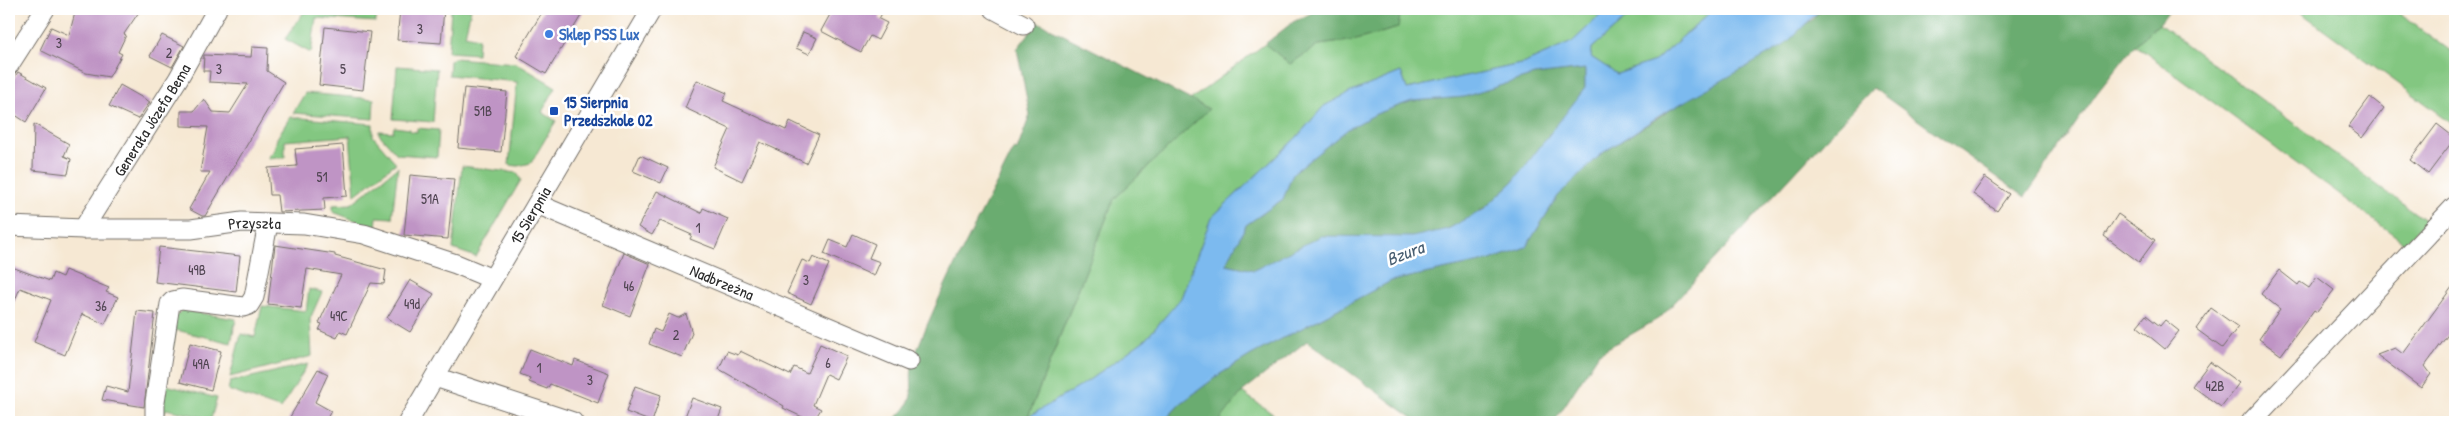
<svg xmlns="http://www.w3.org/2000/svg" width="2464" height="431" font-family="'Patrick Hand',sans-serif">
<rect width="100%" height="100%" fill="#fff"/>
<filter id="ink" filterUnits="userSpaceOnUse"><feTurbulence type="fractalNoise" baseFrequency=".02" numOctaves="2"/><feDisplacementMap in="SourceGraphic" scale="10" xChannelSelector="R" yChannelSelector="G"/><feConvolveMatrix kernelMatrix="1 2 1 2 8 2 1 2 1" color-interpolation-filters="sRGB"/></filter>
<filter id="wash" filterUnits="userSpaceOnUse"><feTurbulence type="fractalNoise" baseFrequency=".0096" numOctaves="4" result="noise"/><feDisplacementMap in="SourceGraphic" scale="20" xChannelSelector="R" yChannelSelector="G"/><feGaussianBlur stdDeviation="1.12" result="paint"/><feColorMatrix in="noise" values="0 0 0 0 0 0 0 0 0 0 0 0 0 0 0 0 0 1.4 0 .05"/><feComposite in="paint" operator="in"/></filter>
<g filter="url(#wash)">
<rect width="100%" height="100%" fill="#f6e8d3"/>
<g fill="#83c781" stroke="#577956">
<polygon points="306,9 377,9 376,22 316,18 311,53 285,39"/>
<polygon points="451,9 471,9 465,35 478,38 477,54 448,52"/>
<polygon points="1401,9 1607,9 1572,42 1525,63 1407,89 1401,72 1349,93 1324,106 1296,138 1211,218 1181,298 1146,339 1085,383 1028,417 1114,199 1208,109 1190,100 1265,44 1290,63 1319,45 1356,40 1397,28"/>
<polygon points="1637,9 1714,9 1655,61 1617,74 1591,57 1592,48"/>
<polygon points="2296,9 2393,9 2455,54 2455,125"/>
<polygon points="2159,24 2426,221 2405,243 2135,45"/>
<polygon points="454,58 516,63 556,87 542,112 556,121 531,163 518,166 509,165 517,82 449,75 450,61"/>
<polygon points="397,66 437,69 433,122 393,119"/>
<polygon points="305,93 374,99 373,119 293,113"/>
<polygon points="290,117 373,124 373,136 396,163 355,195 350,136 285,141 285,157 269,159 269,156 274,151 277,138"/>
<polygon points="394,127 410,129 410,131 417,132 417,128 439,130 437,157 397,154 379,134 379,131 393,132"/>
<polygon points="462,166 517,173 521,180 476,257 453,249"/>
<polygon points="398,167 392,218 377,217 376,228 333,212 333,205 351,204"/>
<polygon points="309,289 322,292 310,319 312,356 230,377 241,334 255,337 262,306 306,311"/>
<polygon points="182,310 236,319 231,343 176,330 166,385 217,398 211,419 166,409 164,414 160,404 173,319"/>
<polygon points="308,364 281,409 228,390 230,382"/>
<polygon points="1242,392 1284,422 1215,422"/>
</g>
<g fill="#6aac6f" stroke="#4a6c4d">
<polygon points="1320,9 1401,9 1398,28 1356,40 1319,45 1290,64 1265,44 1293,22"/>
<polygon points="1821,9 2170,9 2159,24 2135,45 2097,93 2025,197 1873,88 1661,317 1599,353 1554,422 1418,422 1307,341 1242,392 1219,422 1163,422 1180,404 1220,374 1251,355 1391,281 1490,260 1526,247 1558,196 1601,154 1812,20"/>
<path d="M 1038,22 L 1209,109 L 1114,199 L 1028,417 L 1023,422 L 890,422 C 925,398 904,383 915,355 C 942,284 980,217 1014,149 L 1017,150 L 1030,115 L 1017,49 Z"/>
<path d="M 1585,69 L 1585,88 C 1540,147 1494,230 1412,237 C 1392,239 1371,234 1351,238 C 1317,243 1284,255 1254,270 L 1226,264 L 1246,225 L 1283,199 L 1293,173 L 1348,129 L 1376,114 L 1412,101 L 1464,97 L 1534,75 Z"/>
</g>
<path fill="#7bbaef" stroke="#53728d" fill-rule="evenodd" d="M 1607,9 L 1637,9 L 1592,48 L 1591,57 L 1617,74 L 1655,61 L 1714,9 L 1821,9 L 1783,46 L 1659,116 L 1601,154 L 1558,196 L 1526,247 L 1490,260 L 1391,281 L 1251,355 L 1220,374 L 1180,404 L 1163,422 L 1023,422 L 1028,417 L 1085,383 L 1146,339 L 1181,298 L 1211,218 L 1296,138 L 1324,106 L 1349,93 L 1401,72 L 1407,89 L 1525,63 L 1572,42 ZM 1585,69 L 1585,88 L 1513,182 L 1483,210 L 1448,229 L 1412,237 L 1321,236 L 1254,270 L 1226,264 L 1246,225 L 1283,199 L 1293,173 L 1348,129 L 1376,114 L 1412,101 L 1464,97 L 1534,75 Z"/>
<g id="blocks">
<g fill="#bf94c5">
<polygon points="76,9 141,9 124,34 126,35 118,52 122,54 109,77 86,73 40,50 51,27 69,35"/>
<polygon points="400,9 444,9 441,43 397,40"/>
<polygon points="544,9 585,9 546,74 516,56"/>
<polygon points="833,9 884,9 879,19 887,23 878,40 870,36 861,52 821,31"/>
<polygon points="325,27 370,32 363,90 319,85"/>
<polygon points="803,32 817,38 809,54 796,48"/>
<polygon points="162,35 184,46 172,67 150,56"/>
<polygon points="252,47 268,48 267,71 284,82 205,216 202,216 189,209 210,172 200,172 208,127 181,126 181,111 194,111 204,99 213,112 230,113 248,84 209,82 210,71 203,71 204,55 251,57"/>
<polygon points="18,72 46,88 26,122 9,111 9,85"/>
<polygon points="697,80 727,93 723,101 786,130 790,121 819,135 806,163 760,142 742,181 713,167 730,129 685,108"/>
<polygon points="120,85 150,102 138,119 109,106"/>
<polygon points="464,88 507,92 501,152 458,148"/>
<polygon points="2370,97 2384,108 2362,138 2348,127"/>
<polygon points="34,124 69,144 64,156 71,159 68,174 33,170"/>
<polygon points="2437,124 2455,138 2428,174 2410,160"/>
<polygon points="343,145 347,196 324,198 325,210 279,212 277,195 270,195 268,168 297,166 295,149"/>
<polygon points="640,155 668,168 661,183 633,171"/>
<polygon points="410,175 454,179 448,239 404,235"/>
<polygon points="1985,177 2009,194 1997,211 1973,194"/>
<polygon points="657,191 701,213 703,208 728,219 715,249 690,239 692,235 660,221 652,235 638,227"/>
<polygon points="2118,214 2155,240 2139,262 2104,236"/>
<polygon points="853,234 875,244 869,258 880,262 874,276 824,254 830,240 847,247"/>
<polygon points="275,245 335,254 335,256 386,270 384,284 371,283 347,334 340,331 337,338 319,330 322,324 319,323 341,275 307,269 301,308 268,304"/>
<polygon points="159,247 240,256 236,292 155,282"/>
<polygon points="624,253 650,264 630,316 603,305"/>
<polygon points="813,257 829,264 811,304 787,293 802,260 810,263"/>
<polygon points="9,266 50,281 53,273 62,277 65,270 109,288 106,292 118,297 105,324 82,314 65,355 34,342 51,300 20,288 9,315"/>
<polygon points="2279,270 2298,285 2300,282 2309,288 2317,277 2334,290 2317,312 2314,310 2281,355 2259,339 2280,309 2261,294"/>
<polygon points="410,280 434,294 410,332 387,318"/>
<polygon points="2455,283 2455,325 2425,366 2431,374 2421,388 2377,355 2395,348 2403,354"/>
<polygon points="2211,308 2238,327 2222,348 2196,329"/>
<polygon points="137,311 155,313 144,407 102,400 106,386 128,392"/>
<polygon points="669,314 678,318 686,314 692,333 682,357 649,344 654,329 661,332"/>
<polygon points="2146,315 2160,326 2165,320 2179,331 2165,349 2137,326"/>
<polygon points="190,343 221,351 211,390 180,382"/>
<polygon points="820,344 847,356 836,379 826,374 813,405 821,409 813,422 783,408 784,406 774,400 719,369 727,351 738,355 740,351 790,375 794,367 807,373"/>
<polygon points="530,349 573,366 575,360 609,373 598,403 550,384 547,389 529,382 530,378 520,374"/>
<polygon points="2210,362 2239,383 2221,407 2192,386"/>
<polygon points="318,369 328,374 315,402 331,411 325,422 287,422"/>
<polygon points="635,386 661,395 652,422 626,412"/>
<polygon points="692,398 722,409 717,422 683,422"/>
</g>
</g>
</g>
<g filter="url(#ink)">
<use href="#blocks" fill-opacity="0" stroke="#726d66" stroke-width="1"/>
<g fill="none" stroke-linecap="round" stroke-linejoin="round">
<defs>
<g id="minor">
<polyline points="994,9 1024,25"/>
<polyline points="9,65 45,9"/>
<path id="s1" d="M 537,204 L 909,361"/>
<path id="s2" d="M 9,226 L 83,229 L 191,229 L 242,222 L 304,224 L 364,234 L 456,264 L 492,279"/>
<path id="s3" d="M 83,229 L 178,79 L 217,9"/>
<polyline points="435,377 573,422"/>
<polyline points="155,422 155,402 170,304 173,301 182,299 243,307 249,305 254,297 268,224"/>
<path id="s4" d="M 408,422 L 652,9"/>
<polyline points="2251,422 2455,206"/>
</g>
</defs>
<use href="#minor" stroke="#726d66" stroke-width="21"/>
<use href="#minor" stroke="#fff" stroke-width="19"/>
</g>
</g>
<circle fill="#3f7fe0" stroke="#fff" stroke-width="2" cx="549" cy="34" r="5"/>
<rect fill="#1a4fb4" stroke="#fff" stroke-width="2" x="549" y="106" width="10" height="10" rx="2.5"/>
<g text-anchor="middle" dominant-baseline="central" stroke-width="5" stroke-linejoin="round" paint-order="stroke">
<g font-size="14" fill="#504552">
<text x="420" y="28">3</text>
<text x="59" y="42">3</text>
<text x="169" y="52">2</text>
<text x="219" y="68">3</text>
<text x="343" y="68">5</text>
<text x="483" y="110">51B</text>
<text x="322" y="176">51</text>
<text x="430" y="198">51A</text>
<text x="698" y="227">1</text>
<text x="197" y="269">49B</text>
<text x="806" y="279">3</text>
<text x="629" y="285">46</text>
<text x="412" y="303">49d</text>
<text x="101" y="305">36</text>
<text x="339" y="315">49C</text>
<text x="676" y="334">2</text>
<text x="828" y="362">6</text>
<text x="201" y="363">49A</text>
<text x="539" y="367">1</text>
<text x="590" y="379">3</text>
<text x="2215" y="385">42B</text>
</g>
<g font-size="16" font-weight="bold" fill="#366cbe" stroke="#fff" text-anchor="start">
<text x="559" y="34">Sklep PSS Lux</text>
</g>
<g font-size="16" font-weight="bold" fill="#164399" stroke="#fff" text-anchor="start">
<text x="564" y="102">15 Sierpnia<tspan x="564" dy="18">Przedszkole 02</tspan></text>
</g>
<g font-size="16" fill="#2b2b2b" stroke="#fff">
<text stroke="none"><textPath href="#s3" startOffset="129">Generała Józefa Bema</textPath></text>
<text stroke="none"><textPath href="#s4" startOffset="240">15 Sierpnia</textPath></text>
<text stroke="none"><textPath href="#s2" startOffset="246">Przyszła</textPath></text>
<text stroke="none"><textPath href="#s1" startOffset="201">Nadbrzeżna</textPath></text>
</g>
<g font-size="18" font-style="italic" fill="#475d70" stroke="#fff">
<text transform="translate(1405 253) rotate(-21)">Bzura</text>
</g>
</g>
<rect width="2464" height="431" fill="none" stroke="#fff" stroke-width="30"/>
</svg>
